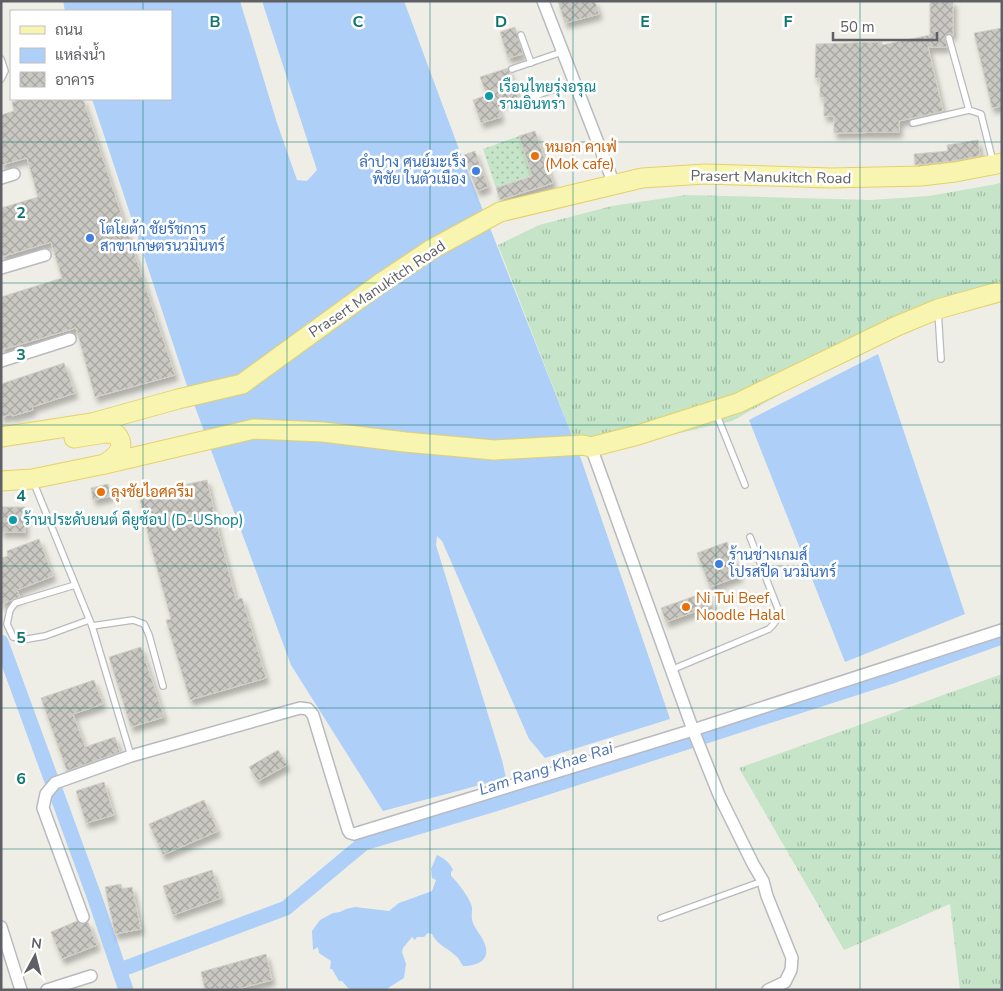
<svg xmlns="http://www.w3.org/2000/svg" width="1003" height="991" font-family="'Nunito Sans',Sarabun,sans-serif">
<defs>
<pattern id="grass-tufts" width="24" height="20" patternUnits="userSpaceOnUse" patternTransform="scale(1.25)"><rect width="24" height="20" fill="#c5e4c8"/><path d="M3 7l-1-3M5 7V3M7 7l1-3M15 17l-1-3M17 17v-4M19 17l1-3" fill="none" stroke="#a3bca6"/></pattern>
<pattern id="garden-dots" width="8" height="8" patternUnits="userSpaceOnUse" patternTransform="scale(1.25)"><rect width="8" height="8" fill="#c5e4c8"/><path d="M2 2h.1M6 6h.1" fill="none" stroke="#a3bca6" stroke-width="1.8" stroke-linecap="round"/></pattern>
<pattern id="building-cross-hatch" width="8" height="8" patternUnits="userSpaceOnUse" patternTransform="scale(1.25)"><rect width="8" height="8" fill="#cac8c2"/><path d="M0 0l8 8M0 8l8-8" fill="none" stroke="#a7a6a1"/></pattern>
<filter id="shadow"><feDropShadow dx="3" dy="5.5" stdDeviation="2.5" flood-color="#0004"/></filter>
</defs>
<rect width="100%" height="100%" fill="#efeee6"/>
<g fill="url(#grass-tufts)">
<polygon points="1002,183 1002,287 951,300 732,421 580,456 498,245 539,225 612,206 686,195 871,200 929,196"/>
<polygon points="1002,674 1002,990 960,990 950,904 844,950 739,768"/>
</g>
<polygon fill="url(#garden-dots)" points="519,136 532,175 496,188 483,149"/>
<g fill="#adcff8">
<polygon points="63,1 240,1 277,123 297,180 307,181 317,170 262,1 404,1 460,152 580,456 670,719 545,758 529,739 442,541 437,536 436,545 502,760 506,778 383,811 291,665 185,380 92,99 171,99 171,11 65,11"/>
<polygon points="878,354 965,614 845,662 749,420"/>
<path d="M 437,855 C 444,858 450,863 453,870 L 451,872 L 451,876 C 457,881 472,901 472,908 C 472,914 471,917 473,923 C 476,930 480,934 483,940 C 493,959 479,966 463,966 C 460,962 459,958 456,956 C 448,948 437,945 432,934 L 428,933 L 424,937 L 417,937 L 415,940 L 412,937 L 403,948 L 402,952 L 406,964 L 404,978 L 385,990 L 353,990 L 348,988 L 342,981 L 339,981 L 332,969 L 330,969 L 331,961 L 319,953 L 318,947 L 313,950 L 312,931 L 320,920 L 333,913 L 340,912 L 346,909 L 355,907 L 389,911 L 399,903 L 432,891 L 436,880 L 432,878 L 431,869 Z"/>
</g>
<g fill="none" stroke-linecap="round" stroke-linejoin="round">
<g stroke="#adcff8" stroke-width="15">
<polyline points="1,642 94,896 126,990"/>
<polyline points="120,970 286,908 364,843 498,803 895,675 1002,637"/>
</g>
</g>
<g fill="url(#building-cross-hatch)" stroke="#d3d0c5" filter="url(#shadow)">
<polygon points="558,1 595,1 599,14 565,23"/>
<polygon points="930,1 953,1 953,36 948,33 945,36 947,47 928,47 943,111 899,121 899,132 834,133 834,116 824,116 824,97 820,97 820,78 815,78 816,44 882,42 882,45 930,35"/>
<polygon points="515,27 523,54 508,58 500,32"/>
<polygon points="1002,28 1002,106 992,108 974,33"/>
<polygon points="508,68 518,97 497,104 501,117 481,123 473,100 487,95 480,77"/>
<polygon points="21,99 83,99 175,375 95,397 76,328 1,350 1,297 62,278 51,242 1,257 1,208 38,197 27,158 1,165 1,115 14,111 12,102"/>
<polygon points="535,131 553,183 500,200 496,188 532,176 519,136"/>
<polygon points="978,140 980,156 953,161 915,165 914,154 948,151 947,145"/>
<polygon points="475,151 488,187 477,191 464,155"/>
<polygon points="64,363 75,393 32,407 33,410 12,416 12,414 1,417 1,384"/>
<polygon points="207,480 220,538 236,600 242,598 266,678 190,700 166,620 171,619 150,543 139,494"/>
<polygon points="108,484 111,496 93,500 91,488"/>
<rect x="1" y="507" width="24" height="25"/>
<polygon points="39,539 53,576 17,590 20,597 1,604 1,558 8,556 7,551"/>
<polygon points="727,542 740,576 710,587 697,553"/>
<polygon points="706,592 711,606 666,622 661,608"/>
<polygon points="141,647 164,717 131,727 109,657"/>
<polygon points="94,680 103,704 73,714 85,747 115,737 120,752 67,771 41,698"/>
<polygon points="278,750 287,765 258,781 249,767"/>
<polygon points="104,782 114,815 86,823 76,791"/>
<polygon points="204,800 218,831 163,855 149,824"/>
<polygon points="212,870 221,898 173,915 163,886"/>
<polygon points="121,884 122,889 132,887 141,929 115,934 105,887"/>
<polygon points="77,921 82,924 88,922 97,945 62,959 51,932"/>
<polygon points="266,954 272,980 234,990 205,990 201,972"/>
</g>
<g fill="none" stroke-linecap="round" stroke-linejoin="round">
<defs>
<g id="service">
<polyline points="521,35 531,63"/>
<polyline points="949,38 969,110 981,114 993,162"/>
<polyline points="1,59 5,71 1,79"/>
<polyline points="512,69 562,52"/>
<polyline points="527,99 574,82"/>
<polyline points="913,123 969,110"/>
<polyline points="938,311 941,359"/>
<polyline points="716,413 745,485"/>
<polyline points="33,481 92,626 131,756"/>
<polyline points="75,585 15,603 10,610 7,624 13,637 22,640 45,636 89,620"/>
<polyline points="92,626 133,620 144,624 149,635 163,686"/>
<path d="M 671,670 L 769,629 C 775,623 779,618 778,609 L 750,537"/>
<polyline points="661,918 763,881"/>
</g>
<g id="minor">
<polyline points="543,1 614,184"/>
<polyline points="1,178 14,174"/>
<polyline points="1,268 45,255"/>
<polyline points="1,361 70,339"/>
<polyline points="591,447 693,730 719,795 753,864 763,881 767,896 792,958 791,970 785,982 768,990"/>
<polyline points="83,917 43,808 46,794 55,783 131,756 300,708 308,709 313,715 348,830 350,833 354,834 693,730 1002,630"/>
<polyline points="1,927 21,990"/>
<polyline points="47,990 91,976"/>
</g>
<g id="primary">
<polyline points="1,437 92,423 178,399 242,384 381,283 432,249 500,212 642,178 705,174 831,178 921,176 955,172 1002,163"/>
<path d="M 74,438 L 105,433 L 116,434 C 127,447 117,456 105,464"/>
<polyline points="1,481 32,479 105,464 254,429 323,432 405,442 494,450 583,445 591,447 638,435 738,403 897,326 938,309 1002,291"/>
</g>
</defs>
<use href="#service" stroke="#b8babf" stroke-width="8"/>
<use href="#minor" stroke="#b8babf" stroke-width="14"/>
<use href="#primary" stroke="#e6d168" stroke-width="21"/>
<use href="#service" stroke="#fff" stroke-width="5.5"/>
<use href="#minor" stroke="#fff" stroke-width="11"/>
<use href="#primary" stroke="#f8f5b1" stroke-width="19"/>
</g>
<path fill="none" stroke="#0f766e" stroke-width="1" stroke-opacity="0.55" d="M 143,1 L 143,11M 287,1 L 287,990M 430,1 L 430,990M 573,1 L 573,990M 716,1 L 716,990M 860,1 L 860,990M 143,99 L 143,990M 1,142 L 1002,142M 1,283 L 1002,283M 1,425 L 1002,425M 1,566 L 1002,566M 1,708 L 1002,708M 1,849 L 1002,849"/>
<g fill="#0f9aa8" stroke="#fff" stroke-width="2">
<circle cx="489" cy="96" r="5"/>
<circle cx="13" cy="520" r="5"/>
</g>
<g fill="#e8710a" stroke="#fff" stroke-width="2">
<circle cx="535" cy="156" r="5"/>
<circle cx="101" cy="492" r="5"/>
<circle cx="686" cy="607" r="5"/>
</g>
<g fill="#3f7fe0" stroke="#fff" stroke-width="2">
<circle cx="476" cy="171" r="5"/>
<circle cx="90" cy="238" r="5"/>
<circle cx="719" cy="564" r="5"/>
</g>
<g text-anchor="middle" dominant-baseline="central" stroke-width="5" stroke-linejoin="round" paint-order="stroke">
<g font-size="15" fill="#0d838f" stroke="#fff" text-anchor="start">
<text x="499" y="87">เรือนไทยรุ่งอรุณ<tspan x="499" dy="17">รามอินทรา</tspan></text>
<text x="23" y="520">ร้านประดับยนต์ ดียูช้อป (D-UShop)</text>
</g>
<g font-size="15" fill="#c56008" stroke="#fff" text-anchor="start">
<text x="545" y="147">หมอก คาเฟ่<tspan x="545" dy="17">(Mok cafe)</tspan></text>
<text x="111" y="492">ลุงชัยไอศครีม</text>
<text x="696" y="598">Ni Tui Beef<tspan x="696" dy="17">Noodle Halal</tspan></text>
</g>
<g font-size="15" fill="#366cbe" stroke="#fff" text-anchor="start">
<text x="466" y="162" text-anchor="end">ลำปาง ศูนย์มะเร็ง<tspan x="466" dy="17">พิชัย ในตัวเมือง</tspan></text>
<text x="100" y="229">โตโยต้า ชัยรัชการ<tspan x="100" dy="17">สาขาเกษตรนวมินทร์</tspan></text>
<text x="729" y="555">ร้านช่างเกมส์<tspan x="729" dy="17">โปรสปีด นวมินทร์</tspan></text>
</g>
<g font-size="15" fill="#5e6065" stroke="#fff">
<text transform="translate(771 177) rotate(1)">Prasert Manukitch Road</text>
<text transform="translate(377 289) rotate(-34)">Prasert Manukitch Road</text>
</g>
<g font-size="16" font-style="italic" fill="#4d73b2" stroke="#fff">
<text transform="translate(546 769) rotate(-18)">Lam Rang Khae Rai</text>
</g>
</g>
<g font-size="16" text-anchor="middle" font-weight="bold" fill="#0f766e" stroke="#fff" stroke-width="5" stroke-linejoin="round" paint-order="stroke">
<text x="215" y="27">B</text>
<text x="358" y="27">C</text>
<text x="501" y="27">D</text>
<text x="645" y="27">E</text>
<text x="788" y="27">F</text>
<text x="21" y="218">2</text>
<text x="21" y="360">3</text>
<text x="21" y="501">4</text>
<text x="21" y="643">5</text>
<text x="21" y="784">6</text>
</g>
<rect width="1003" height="991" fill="none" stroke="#5e6065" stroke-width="5"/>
<rect x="10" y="10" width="162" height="90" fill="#ffffff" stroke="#bfbfc1"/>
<rect x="20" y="26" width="25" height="8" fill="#f8f5b1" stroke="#bfbfc1"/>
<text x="55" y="35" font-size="15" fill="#5e6065">ถนน</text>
<rect x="20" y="48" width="25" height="15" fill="#adcff8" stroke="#bfbfc1"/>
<text x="55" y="60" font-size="15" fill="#5e6065">แหล่งน้ำ</text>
<rect x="20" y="72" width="25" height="15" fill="url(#building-cross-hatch)" stroke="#bfbfc1"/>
<text x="55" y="85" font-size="15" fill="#5e6065">อาคาร</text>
<g transform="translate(35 956) rotate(7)" stroke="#ffffff" stroke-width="4" paint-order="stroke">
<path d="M0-4L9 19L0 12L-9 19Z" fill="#5e6065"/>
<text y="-8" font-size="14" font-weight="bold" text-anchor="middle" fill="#5e6065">N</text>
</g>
<path d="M833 32v8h104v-8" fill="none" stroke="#5e6065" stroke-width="2.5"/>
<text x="840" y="32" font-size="15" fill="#5e6065" stroke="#ffffff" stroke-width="4" paint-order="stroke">50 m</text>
</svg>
